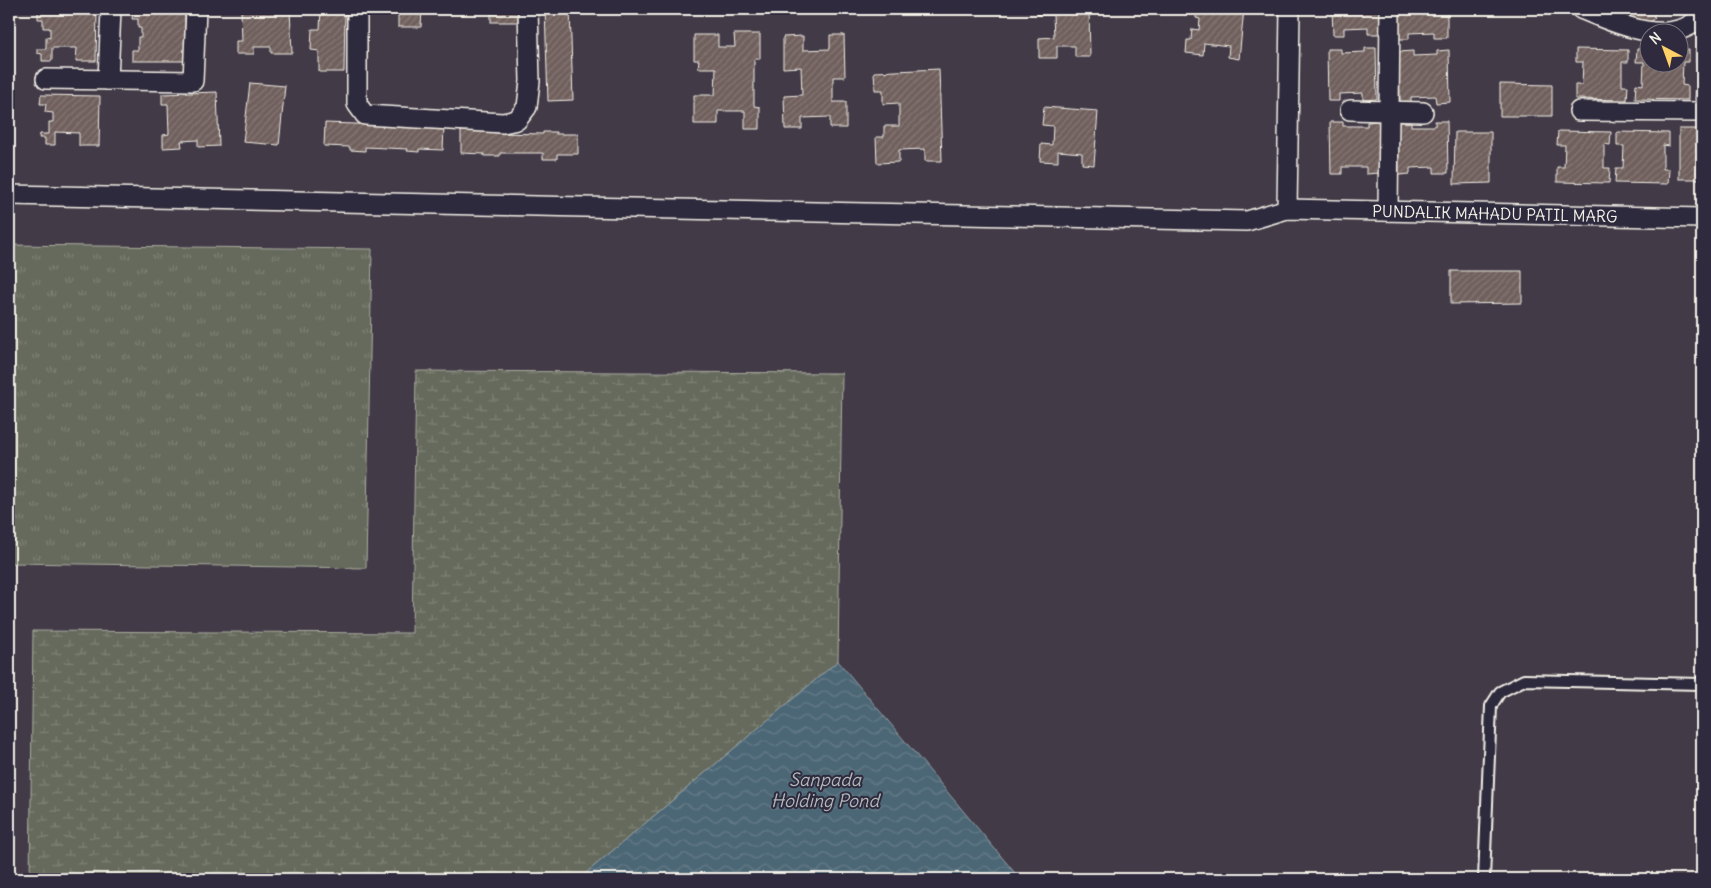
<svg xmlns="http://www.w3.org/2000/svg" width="1711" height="888" font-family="Delius,sans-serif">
<defs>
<pattern id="wetland-marsh" width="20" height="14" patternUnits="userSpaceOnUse" patternTransform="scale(1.25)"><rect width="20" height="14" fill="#666b5d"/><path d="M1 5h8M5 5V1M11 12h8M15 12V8" fill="none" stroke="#7c8174"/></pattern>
<pattern id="park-tufts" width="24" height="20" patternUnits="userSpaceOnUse" patternTransform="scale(1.25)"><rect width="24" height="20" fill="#666b5d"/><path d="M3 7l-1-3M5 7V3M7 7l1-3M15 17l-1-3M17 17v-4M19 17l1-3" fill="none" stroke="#7c8174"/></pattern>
<pattern id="water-waves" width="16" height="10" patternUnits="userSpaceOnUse" patternTransform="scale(1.25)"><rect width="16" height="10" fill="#4c6675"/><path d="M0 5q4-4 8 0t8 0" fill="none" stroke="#667c89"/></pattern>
<pattern id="building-hatch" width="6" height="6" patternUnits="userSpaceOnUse" patternTransform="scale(1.25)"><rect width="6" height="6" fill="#70605d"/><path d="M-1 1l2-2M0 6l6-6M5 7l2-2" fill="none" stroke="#857774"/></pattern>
</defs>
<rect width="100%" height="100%" fill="#423a47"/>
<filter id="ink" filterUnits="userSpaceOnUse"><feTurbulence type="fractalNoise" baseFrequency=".02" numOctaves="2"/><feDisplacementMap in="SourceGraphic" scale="10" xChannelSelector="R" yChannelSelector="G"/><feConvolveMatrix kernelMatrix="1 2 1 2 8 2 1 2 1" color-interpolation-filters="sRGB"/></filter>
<g filter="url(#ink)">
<polygon fill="url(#wetland-marsh)" stroke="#adaea2" points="416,371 842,373 838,661 579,879 30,879 33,631 412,633"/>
<polygon fill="url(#park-tufts)" stroke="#adaea2" points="9,245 372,249 366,568 9,563"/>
<polygon fill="url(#water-waves)" stroke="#8f9ea3" points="838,661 1020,879 579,879"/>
<g fill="url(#building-hatch)" stroke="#f4f1e8">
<polygon points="235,9 290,9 292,53 271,53 271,47 254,47 254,54 236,54 236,41 242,41 241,10 235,10"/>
<polygon points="321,9 345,9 344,72 319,72 319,51 311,50 312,29 320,29"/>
<polygon points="398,9 422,9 421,27 398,27"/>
<rect x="491" y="9" width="27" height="13"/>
<polygon points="545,9 570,9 573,100 548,101"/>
<polygon points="1038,9 1089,9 1090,57 1075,57 1075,46 1057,46 1057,58 1039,58 1039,38 1054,37 1053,15 1038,15"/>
<polygon points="1191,9 1244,9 1239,59 1228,57 1229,46 1204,43 1203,55 1186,53 1187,40 1191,40 1192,29 1199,30 1200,19 1196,18 1196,11 1191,11"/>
<polygon points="1332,9 1381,9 1382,34 1368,34 1368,27 1344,28 1344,35 1333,35"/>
<polygon points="1398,9 1447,9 1447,38 1434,38 1434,32 1409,33 1409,39 1398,39"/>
<polygon points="1625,9 1660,9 1653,16 1655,17 1644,29 1624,10"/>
<polygon points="38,10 97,11 96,61 76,61 77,48 52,48 52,61 42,61 42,54 37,53 37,49 46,49 46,37 50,38 50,28 43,28 43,19 38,19"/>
<polygon points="133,10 185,10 185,61 132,61 132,50 138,50 138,37 141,37 141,28 138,28 138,19 132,19"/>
<polygon points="734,34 760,34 760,59 754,59 754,106 760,107 760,129 745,129 745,111 718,111 718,124 694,124 694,95 715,95 716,68 698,68 699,60 694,60 694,35 718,35 718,47 735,47"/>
<polygon points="830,35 844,35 845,77 833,77 833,102 846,102 846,128 830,128 830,117 802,118 802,129 785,129 784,96 802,95 801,67 783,68 783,37 803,36 803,50 830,49"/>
<polygon points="1365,48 1376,48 1377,99 1363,100 1363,93 1339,94 1339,101 1328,101 1327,49 1341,49 1341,53 1365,52"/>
<polygon points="1576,49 1628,50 1628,62 1622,62 1622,86 1628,86 1627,100 1575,99 1575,85 1582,85 1583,62 1576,62"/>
<polygon points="1637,49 1648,49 1648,62 1678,62 1678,50 1689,50 1689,62 1683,62 1682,85 1688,86 1688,100 1635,99 1636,84 1643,85 1644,62 1636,62"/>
<polygon points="1449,50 1450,102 1436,103 1435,96 1411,97 1411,103 1400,104 1399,52 1413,51 1413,56 1437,55 1437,51"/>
<rect x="1696" y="50" width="6" height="13"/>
<polygon points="939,69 942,161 925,161 925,149 899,150 899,162 877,163 876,137 884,137 884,126 899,126 899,103 883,104 883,90 875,90 874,72"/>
<polygon points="250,83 285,86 279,145 243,142"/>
<polygon points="1500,84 1552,85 1552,116 1500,116"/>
<polygon points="1696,86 1702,86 1702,100 1695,100"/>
<polygon points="217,92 219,146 198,147 198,140 181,141 182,147 163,148 163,135 169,134 168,104 162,104 162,94"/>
<polygon points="41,95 100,96 99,146 79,146 79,133 55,132 55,145 45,145 45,138 39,138 40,134 49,134 49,122 53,122 53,113 45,112 46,104 40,104"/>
<polygon points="1044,107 1098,111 1094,165 1082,164 1082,153 1058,151 1058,162 1040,161 1041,144 1052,145 1053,126 1042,125"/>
<polygon points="1379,121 1380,173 1366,174 1366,167 1342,167 1342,174 1331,174 1330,122 1343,122 1343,126 1367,126 1367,122"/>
<polygon points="1435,121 1447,121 1448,173 1434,173 1434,167 1410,168 1410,174 1399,175 1398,122 1411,122 1411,126 1435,126"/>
<polygon points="325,123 444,127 443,150 419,149 419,152 407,151 408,149 365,147 365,151 350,150 350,147 324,146"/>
<rect x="1679" y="129" width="23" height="50"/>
<polygon points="485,130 497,130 497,133 543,134 543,132 556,132 556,134 578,134 578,154 557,154 557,159 543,159 543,153 500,153 500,156 484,156 484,154 461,153 461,131 485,131"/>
<polygon points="1558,131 1611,132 1610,145 1604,144 1604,168 1610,168 1609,183 1557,182 1557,167 1564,167 1565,145 1557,145"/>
<polygon points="1455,132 1491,132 1491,183 1454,184"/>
<polygon points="1617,132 1669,133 1669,146 1663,145 1663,169 1669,169 1668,184 1615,183 1616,168 1623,168 1624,146 1617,146"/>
<polygon points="1451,271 1522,271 1522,303 1451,304"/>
</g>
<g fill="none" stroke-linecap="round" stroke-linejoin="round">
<defs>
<polyline id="service" points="1484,879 1491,706 1500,692 1524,680 1702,684"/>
<g id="minor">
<polyline points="357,9 357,104 365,115 503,123 517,120 527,107 530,81 528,9"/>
<path d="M 1581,9 C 1614,23 1673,50 1702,15"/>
<polyline points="46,79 193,81 196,9"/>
<polyline points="108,80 111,9"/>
<polyline points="1350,110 1423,112"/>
<polyline points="1579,111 1702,112"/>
<path id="s1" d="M 9,195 L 1247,221 L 1287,209 L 1702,218"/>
<polyline points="1287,209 1290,9"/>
<polyline points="1388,211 1390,9"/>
</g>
</defs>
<use href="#service" stroke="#f4f1e8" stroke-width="14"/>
<use href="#minor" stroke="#f4f1e8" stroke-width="22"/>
<use href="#service" stroke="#2f2a3d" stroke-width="10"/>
<use href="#minor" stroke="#2f2a3d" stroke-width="19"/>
</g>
</g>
<g text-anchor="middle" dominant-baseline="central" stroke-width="4" stroke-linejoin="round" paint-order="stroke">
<g font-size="16" fill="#f4f1e8" stroke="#2f2a3d">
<text stroke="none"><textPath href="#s1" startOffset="1488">PUNDALIK MAHADU PATIL MARG</textPath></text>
</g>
<g font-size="18" font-style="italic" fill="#b1b9ba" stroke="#2f2a3d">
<text x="825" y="779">Sanpada<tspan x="825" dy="21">Holding Pond</tspan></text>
</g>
</g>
<rect width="1711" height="888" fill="none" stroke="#2f2a3d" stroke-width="30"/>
<rect x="15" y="15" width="1681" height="858" fill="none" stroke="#f4f1e8" stroke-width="2" filter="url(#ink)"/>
<g transform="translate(1664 48) rotate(319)"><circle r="24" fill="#2f2a3d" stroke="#7e7a81"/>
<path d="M0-4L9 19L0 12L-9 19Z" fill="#ffd166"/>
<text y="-8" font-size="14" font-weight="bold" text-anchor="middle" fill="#f4f1e8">N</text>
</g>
</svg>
